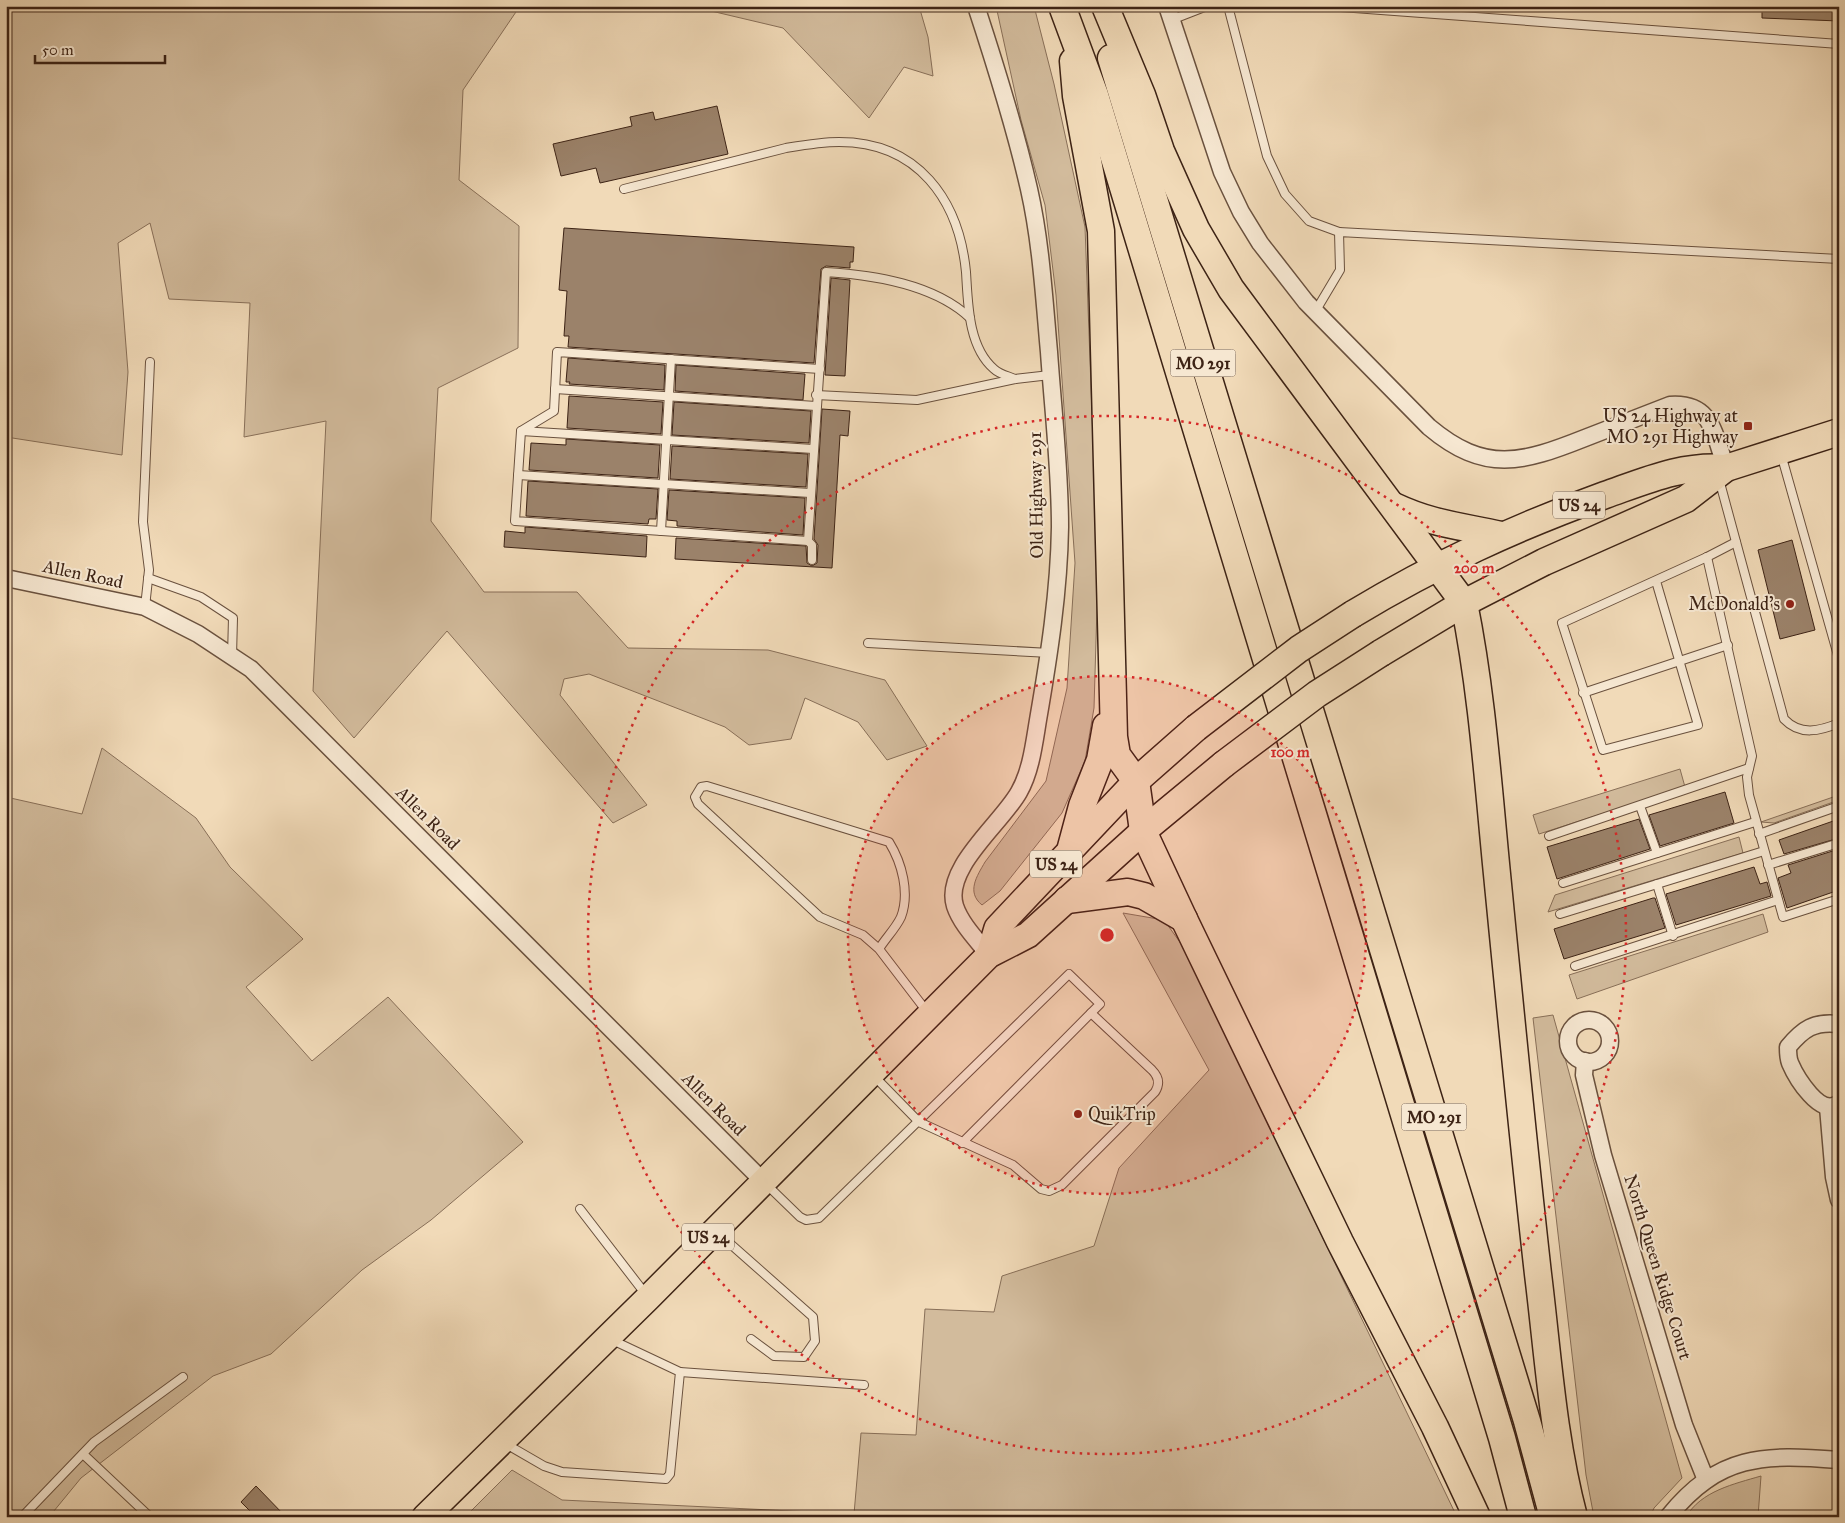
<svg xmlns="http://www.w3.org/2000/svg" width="1845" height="1523" font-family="'IM FELL Great Primer',serif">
<rect width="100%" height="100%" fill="#f1dab8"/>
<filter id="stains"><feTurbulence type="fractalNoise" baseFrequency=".004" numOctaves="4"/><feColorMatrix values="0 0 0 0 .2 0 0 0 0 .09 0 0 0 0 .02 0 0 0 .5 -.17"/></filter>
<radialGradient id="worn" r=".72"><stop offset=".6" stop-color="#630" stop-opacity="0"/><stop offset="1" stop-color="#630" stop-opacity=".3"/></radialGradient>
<g fill="#d2bb9c" stroke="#886f58">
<polygon points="6,6 520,6 463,90 459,180 519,226 518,348 438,388 431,521 484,592 577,592 628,648 768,650 885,680 927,746 887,760 858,722 805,698 791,739 749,745 725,727 589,674 564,679 560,695 647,805 613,823 447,631 354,738 313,691 326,421 244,437 250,303 169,299 150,223 118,243 128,372 122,455 6,437"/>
<polygon points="690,6 919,6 928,37 933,76 904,67 869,118 783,28"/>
<path d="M 996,6 L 1034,6 L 1054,84 L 1085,227 L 1098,573 L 1094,708 L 1085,761 L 1062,813 L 1000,891 L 982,905 C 966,892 977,876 985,862 L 1046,781 L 1067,688 L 1075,563 L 1056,295 L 1045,205 L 1021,120 Z"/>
<polygon points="102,748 196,818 230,867 303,939 246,987 312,1061 388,997 523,1142 431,1220 362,1270 271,1354 213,1376 81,1478 49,1517 6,1517 6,797 82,814"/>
<polygon points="1680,769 1685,787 1539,834 1533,815"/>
<polygon points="1839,795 1839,800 1774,823 1761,822"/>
<polygon points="1739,837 1743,853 1548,912 1555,895"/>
<polygon points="1123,913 1164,920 1182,945 1457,1517 465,1517 512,1470 562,1500 854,1514 861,1433 916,1435 925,1309 994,1312 1002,1276 1094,1246 1119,1168 1209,1070"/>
<polygon points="1763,914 1768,932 1577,999 1569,975"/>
<polygon points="1553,1015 1682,1478 1654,1508 1650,1517 1594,1517 1586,1475 1533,1018"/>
<path d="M 1761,1476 L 1758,1517 L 1686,1517 C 1701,1491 1734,1484 1761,1476 Z"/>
</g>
<g fill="#9b826a" stroke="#3d2315">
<polygon points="1762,6 1839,6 1839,21 1762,18"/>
<polygon points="717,106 728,154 600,183 596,168 561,176 553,144 632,126 630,117 653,112 655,120"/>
<polygon points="564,228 854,247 853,262 850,262 850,268 826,266 821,269 814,363 568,347 569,336 564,336 567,291 559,290"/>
<polygon points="831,278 850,280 845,376 825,375"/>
<polygon points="568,358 665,365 664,390 569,384 570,382 566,382"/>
<polygon points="676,365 805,374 803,400 675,391"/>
<polygon points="569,396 663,402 661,434 567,428"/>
<polygon points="674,402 811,411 809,443 672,435"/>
<polygon points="822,409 850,411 848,436 840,435 832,568 675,559 676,538 806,546 807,563 812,566 817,563 818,545 814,539"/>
<polygon points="566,439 660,445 658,478 529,470 531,443 566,445"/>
<polygon points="672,446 808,454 806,487 670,479"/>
<polygon points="528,481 658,489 656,519 649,519 648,524 526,516"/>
<polygon points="669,490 805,498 803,535 677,526 677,521 667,520"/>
<polygon points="525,527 647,536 646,557 504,547 505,531 525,533"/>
<polygon points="1792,540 1815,630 1780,639 1758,550"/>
<polygon points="1725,792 1734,823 1660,846 1649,815"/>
<polygon points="1639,819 1650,849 1557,879 1547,847"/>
<polygon points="1839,819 1839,838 1784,854 1779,840"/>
<polygon points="1839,849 1839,890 1787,908 1778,878 1791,873 1788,865"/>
<polygon points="1754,867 1760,884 1767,882 1771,896 1676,925 1666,894"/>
<polygon points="1653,898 1655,898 1665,928 1564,959 1554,929"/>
<polygon points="256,1486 286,1517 256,1517 241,1502"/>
</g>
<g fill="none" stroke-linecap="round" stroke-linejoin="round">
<defs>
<g id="service">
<polyline points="1228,6 1267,156 1285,194 1309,221 1339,232"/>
<polyline points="1327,6 1839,44"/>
<polyline points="1171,20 1207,6"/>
<path d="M 624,189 L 786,148 C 804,145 821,142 839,142 C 918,142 959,200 966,272 C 968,303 968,347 994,369 C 999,374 1008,376 1015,379"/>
<polyline points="1315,312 1340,270 1339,232 1839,259"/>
<polyline points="555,389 816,406"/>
<polyline points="816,395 917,400 1015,379 1050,375"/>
<polyline points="521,431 813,449"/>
<polyline points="1781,454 1839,659"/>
<polyline points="518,475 810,493"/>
<path d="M 1719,479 L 1784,719 C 1800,736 1820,731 1839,723"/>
<polyline points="661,531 671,359"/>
<polyline points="808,541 515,521 521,431 554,411 557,352 820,369"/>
<polyline points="1707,557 1752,756 1747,777 1749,795 1783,917 1839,899"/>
<path d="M 812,560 L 812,545 L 808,541 L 826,272 C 874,275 934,284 970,318"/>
<polyline points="148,578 201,597 233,618 232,656"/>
<polyline points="1656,581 1698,725 1603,750 1562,623 1707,557 1736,542"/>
<polyline points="145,607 149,570 143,522 150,362"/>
<polyline points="868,643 1050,653"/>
<polyline points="1583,693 1728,645"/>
<polyline points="1640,806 1657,853"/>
<polyline points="1759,834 1839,806"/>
<polyline points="1549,836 1749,768"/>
<polyline points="1768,865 1839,843"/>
<polyline points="1563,883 1755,822"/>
<polyline points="1657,884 1673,936"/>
<polyline points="1560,914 1764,851"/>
<path d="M 879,949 C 885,939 896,928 901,917 C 910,893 902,863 889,842 L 707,786 L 701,787 L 695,797 L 698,804 L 820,917 L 863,935 L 879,949 L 928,1013"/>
<polyline points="1575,966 1778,900"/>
<path d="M 874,1076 L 919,1122 L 1013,1165 L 1041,1189 L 1049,1191 L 1062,1185 L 1155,1092 C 1160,1084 1159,1077 1152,1070 L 1091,1013 L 962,1143"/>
<polyline points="767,1185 800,1217 806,1220 819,1218 1069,974 1100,1004 1091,1013"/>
<polyline points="580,1209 647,1296"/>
<polyline points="718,1233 813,1317 815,1341 804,1357 774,1356 751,1339"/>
<polyline points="680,1372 864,1385"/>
<polyline points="506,1444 544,1466 562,1472 666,1479 670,1474 680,1372 610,1339"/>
<polyline points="83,1454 150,1517"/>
<polyline points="22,1517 94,1442 183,1377"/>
</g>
<g id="minor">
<path d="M 976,6 C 996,67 1015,127 1029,189 C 1041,242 1044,297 1049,352 C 1053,410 1060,468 1060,527 C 1059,592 1049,656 1038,720 C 1034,744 1031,771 1019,792 C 1002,823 943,868 955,906 C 961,924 977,940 989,955"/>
<path d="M 1167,6 L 1222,172 L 1241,212 L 1260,243 L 1306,302 L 1429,427 C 1485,474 1522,463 1585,438 C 1613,427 1642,416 1670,405 C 1713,402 1714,435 1726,468"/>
<polyline points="6,578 145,607 198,634 251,669 763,1181"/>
<circle cx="1589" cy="1041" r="21"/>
<path d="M 1839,1024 C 1814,1021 1803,1029 1788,1047 C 1788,1052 1788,1058 1790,1063 C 1796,1077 1821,1119 1839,1103"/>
<polyline points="1585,1061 1584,1075 1603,1155 1684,1425 1706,1480"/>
<polyline points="1828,1107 1834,1177 1839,1200"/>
<path d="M 1668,1517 C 1719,1454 1763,1454 1839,1460"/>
</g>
<g id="primary">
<polyline points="989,955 997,928 1136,781"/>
<polyline points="425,1517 648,1298 989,955 1028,935 1143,831"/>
</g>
<g id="trunk">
<polyline points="1062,6 1095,95 1502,1438 1523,1517"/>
<path d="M 1105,6 L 1142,95 L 1161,151 L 1196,229 L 1231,289 L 1464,603 C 1482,692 1488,783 1497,874 C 1510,1007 1523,1141 1538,1274 C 1548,1355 1553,1438 1574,1517"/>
<polyline points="1111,58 1527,1421 1553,1517"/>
<polyline points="1073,61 1076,96 1101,231 1114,737 1117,755 1136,781 1143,831 1184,919 1340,1242 1435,1427 1477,1517"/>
<path d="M 1394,506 C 1432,524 1461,526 1501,535"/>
<path d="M 1353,614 C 1436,564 1514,528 1605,495 C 1645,481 1683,464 1726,468"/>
<polyline points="1381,653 1464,603 1544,562 1686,499 1726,468 1839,432"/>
<polyline points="1136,781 1196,728"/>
<polyline points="1143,831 1224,764"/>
<polyline points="1071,847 1082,806 1100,760 1106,726"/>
<polyline points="1067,900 1128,892 1144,896 1184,919"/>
</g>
</defs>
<use href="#service" stroke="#6a513e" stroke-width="10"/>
<use href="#minor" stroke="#6a513e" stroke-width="19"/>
<use href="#primary" stroke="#3d2315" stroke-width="28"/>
<use href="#trunk" stroke="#3d2315" stroke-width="29"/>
<use href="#service" stroke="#f6e7d1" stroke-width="8"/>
<use href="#minor" stroke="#f6e7d1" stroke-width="16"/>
<use href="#primary" stroke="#f1dab8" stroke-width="25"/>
<use href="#trunk" stroke="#f1dab8" stroke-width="26"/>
<defs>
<g id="trunk-bridge">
<polyline points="1196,728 1299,649 1353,614"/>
<polyline points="1224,764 1317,694 1381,653"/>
</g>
</defs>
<use href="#trunk-bridge" stroke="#3d2315" stroke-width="29" stroke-linecap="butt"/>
<use href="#trunk-bridge" stroke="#f1dab8" stroke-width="26"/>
</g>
<circle cx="1107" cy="935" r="259" fill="#d62828" fill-opacity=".12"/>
<g fill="none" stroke="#d62828" stroke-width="2.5" stroke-dasharray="2.5 5">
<circle cx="1107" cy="935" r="259"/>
<circle cx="1107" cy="935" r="519"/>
</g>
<g fill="#8f2418" stroke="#f6e7d1" stroke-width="2">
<rect x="1743" y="421" width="10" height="10" rx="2.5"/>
<circle cx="1790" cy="604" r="5"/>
<circle cx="1078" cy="1114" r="5"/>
</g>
<g text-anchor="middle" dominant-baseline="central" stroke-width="4" stroke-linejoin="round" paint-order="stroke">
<g fill="#f6e7d1" stroke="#745e4d" stroke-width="1">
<rect x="1170.5" y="349.5" width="65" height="27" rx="4"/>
<rect x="1553" y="491.5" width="52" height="27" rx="4"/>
<rect x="1030" y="850.5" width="52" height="27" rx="4"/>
<rect x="1401.5" y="1103.5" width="65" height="27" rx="4"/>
<rect x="682" y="1223.5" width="52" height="27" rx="4"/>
</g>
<g font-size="16" font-weight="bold" fill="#3d2315">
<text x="1203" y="363">MO 291</text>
<text x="1579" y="505">US 24</text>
<text x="1056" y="864">US 24</text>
<text x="1434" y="1117">MO 291</text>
<text x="708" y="1237">US 24</text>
</g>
<g font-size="18" fill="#3d2315" stroke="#f6e7d1" text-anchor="end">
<text x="1738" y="416">US 24 Highway at<tspan x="1738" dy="21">MO 291 Highway</tspan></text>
<text x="1780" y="604">McDonald's</text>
<text x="1088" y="1114" text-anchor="start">QuikTrip</text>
</g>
<g font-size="18" fill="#3d2315" stroke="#f6e7d1">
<text transform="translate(1036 495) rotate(-91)">Old Highway 291</text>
<text transform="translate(83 574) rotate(12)">Allen Road</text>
<text transform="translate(428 818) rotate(45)">Allen Road</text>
<text transform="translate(714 1104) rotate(45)">Allen Road</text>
<text transform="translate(1658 1267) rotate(73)">North Queen Ridge Court</text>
</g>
</g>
<circle cx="1107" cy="935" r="8" fill="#d62828" stroke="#f6e7d1" stroke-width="2.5"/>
<g font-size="15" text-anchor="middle" font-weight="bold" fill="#d62828" stroke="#f6e7d1" stroke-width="4" stroke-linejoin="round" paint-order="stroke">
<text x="1474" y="573">200 m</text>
<text x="1290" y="757">100 m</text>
</g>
<rect width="1845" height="1523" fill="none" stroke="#f1dab8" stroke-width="25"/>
<rect x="8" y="8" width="1830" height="1508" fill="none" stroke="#3d2315" stroke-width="2.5"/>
<rect x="12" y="12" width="1820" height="1498" fill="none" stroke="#3d2315"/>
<path d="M35 55v8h130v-8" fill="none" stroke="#3d2315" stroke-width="2.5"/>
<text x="42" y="55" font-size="15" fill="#3d2315" stroke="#f6e7d1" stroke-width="4" paint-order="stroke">50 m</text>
<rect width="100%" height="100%" filter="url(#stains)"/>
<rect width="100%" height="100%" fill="url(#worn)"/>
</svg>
